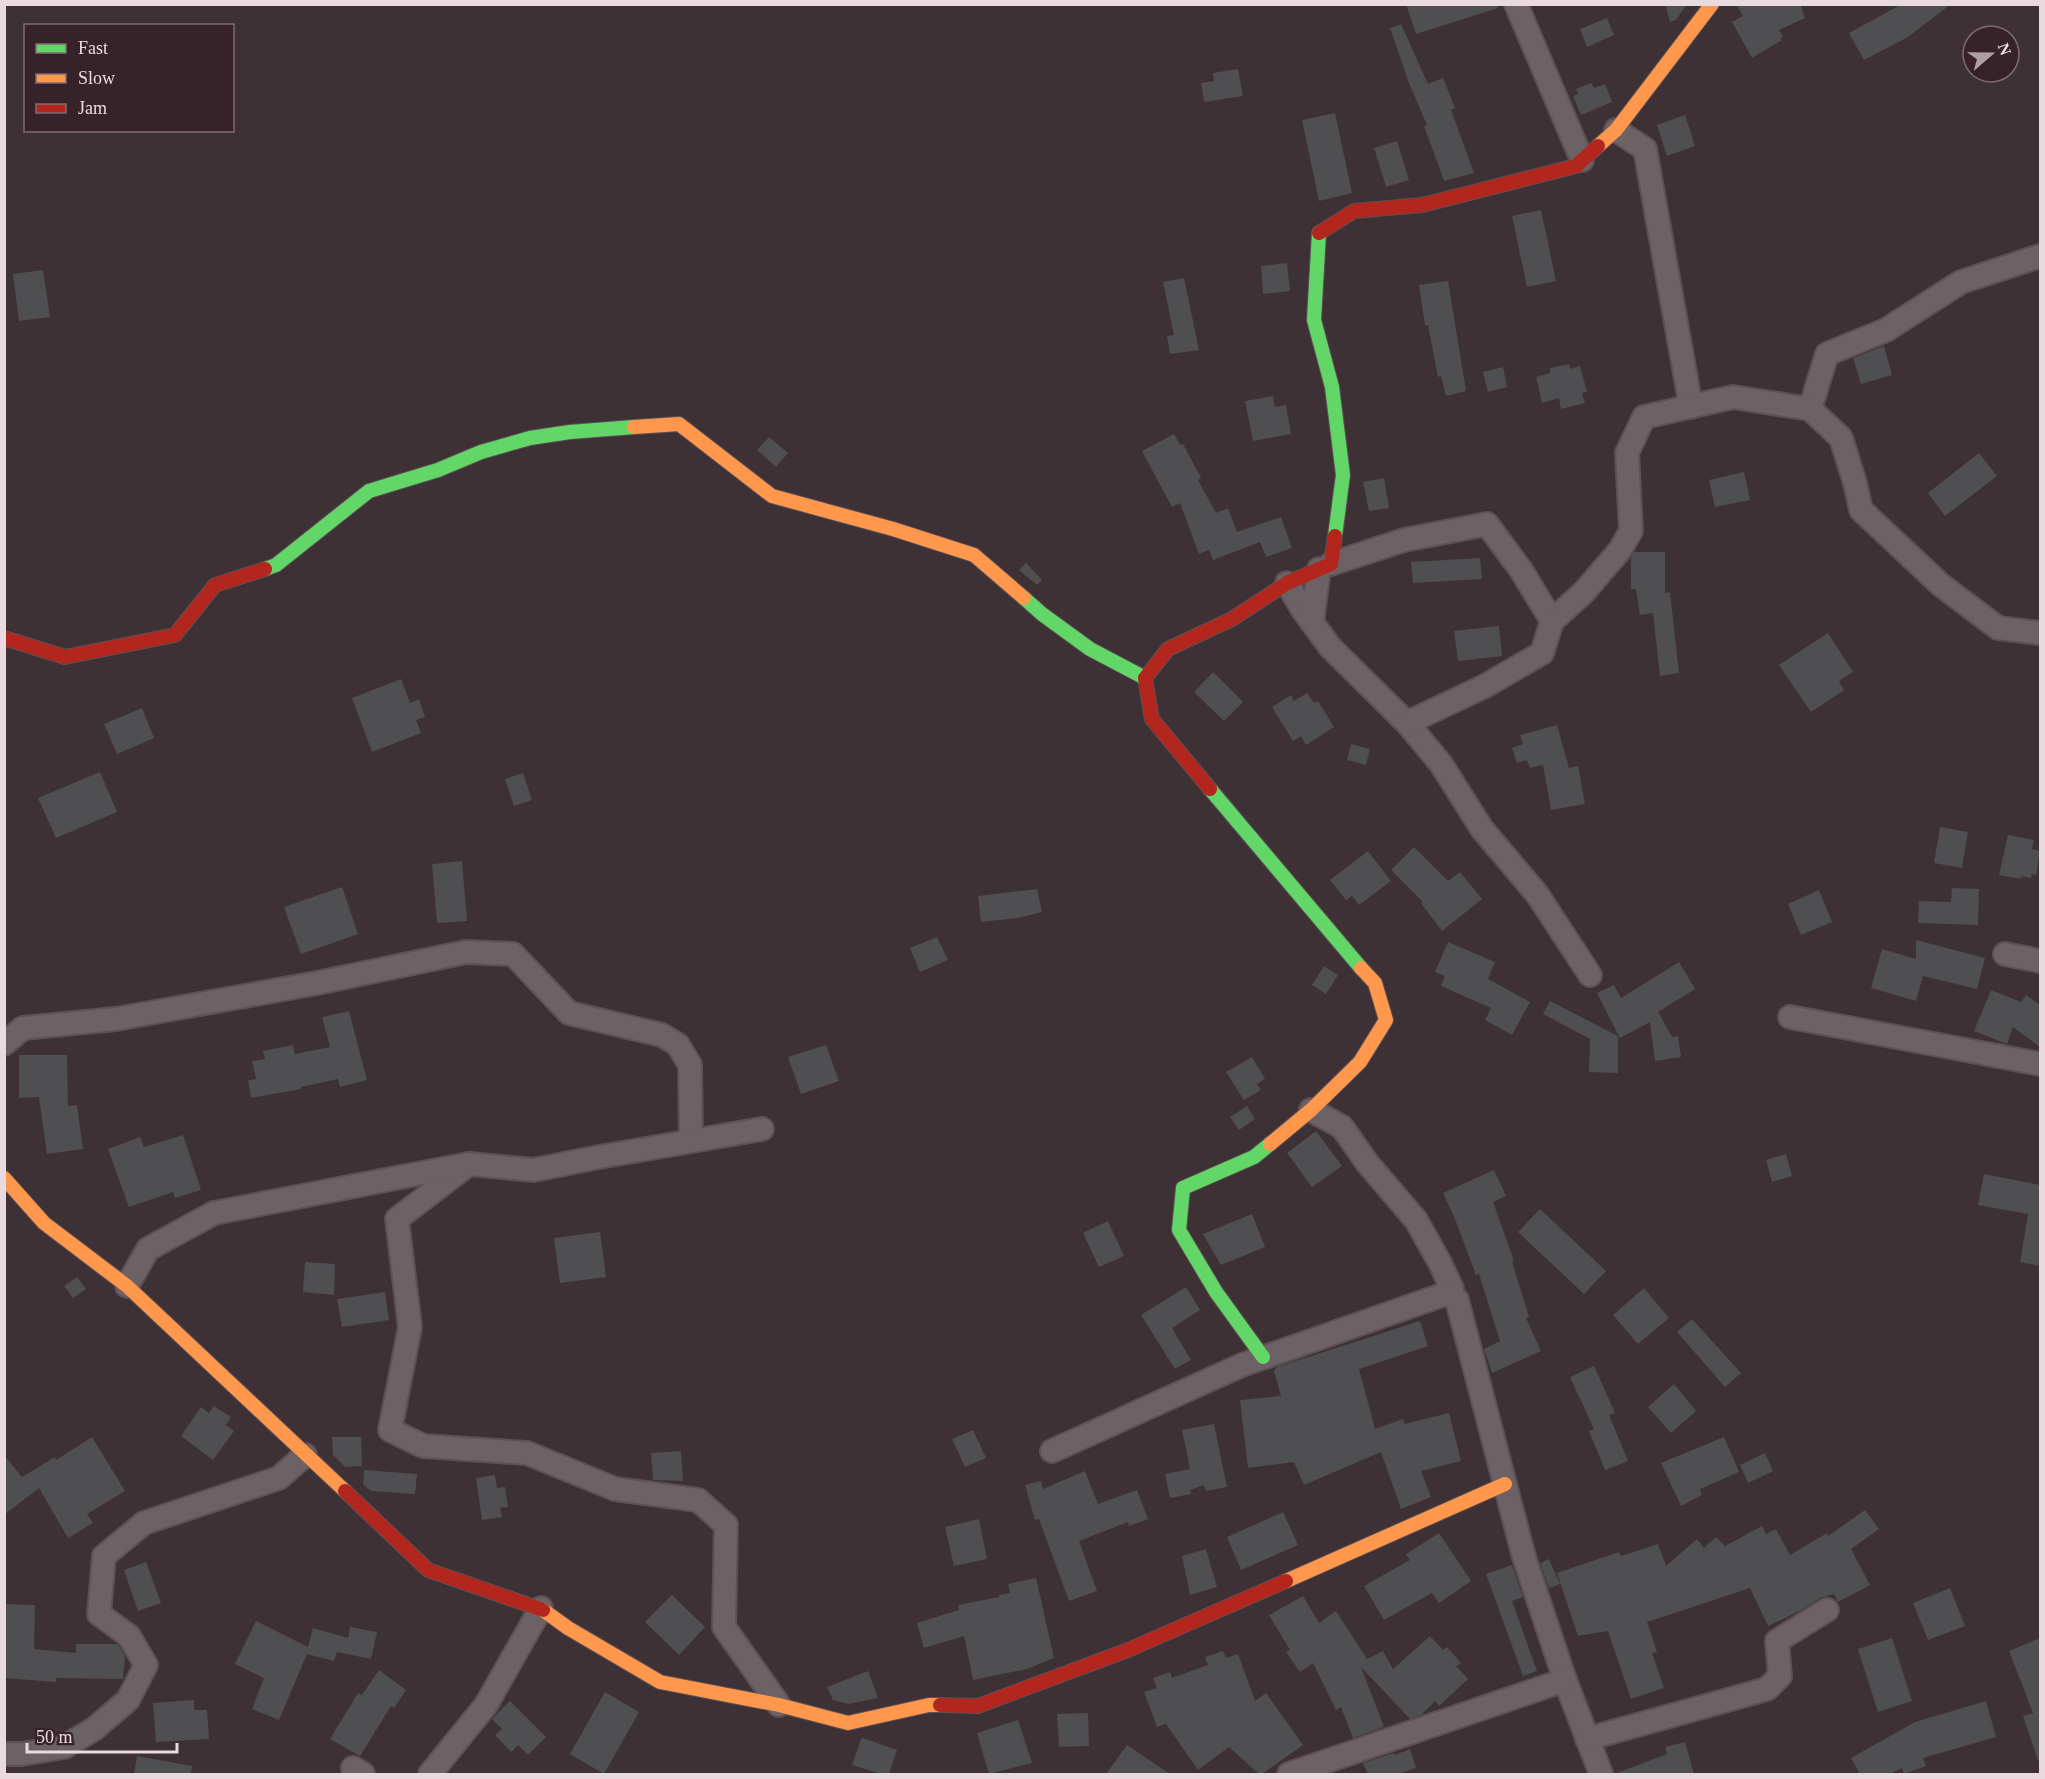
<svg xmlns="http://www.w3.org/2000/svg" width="2045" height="1779" font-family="Georgia,serif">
<rect width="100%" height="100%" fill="#3d3135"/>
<g fill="#4f4e50">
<polygon points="1406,4 1497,4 1498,8 1416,34"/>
<polygon points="1665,4 1687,4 1676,20 1670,22"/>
<polygon points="1736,4 1800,4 1805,18 1779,30 1783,37 1780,38 1782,40 1752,58 1732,22 1743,16"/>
<polygon points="1902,4 1951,4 1908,37 1864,60 1849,33"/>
<polygon points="1607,18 1614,35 1587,47 1580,29"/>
<polygon points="1401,24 1428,84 1443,78 1455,108 1451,110 1474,173 1444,181 1424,126 1427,125 1409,83 1390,28"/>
<polygon points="1238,69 1243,96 1204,102 1201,83 1214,81 1213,73"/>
<polygon points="1591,83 1594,88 1605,84 1612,102 1581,115 1573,96 1578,94 1576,89"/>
<polygon points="1335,113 1352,193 1319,201 1302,120"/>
<polygon points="1685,115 1695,146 1667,156 1657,125"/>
<polygon points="1397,141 1409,180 1386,187 1374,148"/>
<polygon points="1541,210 1556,281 1527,287 1512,216"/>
<polygon points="1287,263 1290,291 1263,294 1261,266"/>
<polygon points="43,270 50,317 19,321 13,274"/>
<polygon points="1184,278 1199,350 1170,354 1167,336 1174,335 1163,282"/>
<polygon points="1448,281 1466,391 1446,396 1441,376 1438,377 1428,325 1425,325 1419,285"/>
<polygon points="1884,346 1892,375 1861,384 1853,358"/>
<polygon points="1569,364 1570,369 1580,366 1587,392 1582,393 1585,403 1561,409 1559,398 1542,403 1536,377 1550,373 1550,368"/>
<polygon points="1503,367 1507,387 1488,392 1483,372"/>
<polygon points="1273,396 1275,407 1286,405 1291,434 1253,441 1245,401"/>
<polygon points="1174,434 1180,445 1183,444 1201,478 1198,480 1216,513 1228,508 1237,532 1281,517 1292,548 1266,557 1260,542 1213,560 1209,550 1199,554 1180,503 1172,507 1142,451"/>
<polygon points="769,437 788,453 776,467 757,450"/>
<polygon points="1979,453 1997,476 1945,516 1928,493"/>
<polygon points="1744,472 1750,500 1715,507 1709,480"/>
<polygon points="1384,478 1389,508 1369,511 1363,482"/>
<polygon points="1634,552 1665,552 1665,593 1670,592 1679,673 1660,676 1653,613 1640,615 1636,589 1631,589 1631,558"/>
<polygon points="1480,558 1482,579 1413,583 1411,562"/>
<polygon points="1026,563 1042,580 1037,585 1019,570"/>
<polygon points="1499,626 1502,656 1458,661 1454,631"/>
<polygon points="1828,633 1853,672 1839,681 1844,690 1811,712 1779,665"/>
<polygon points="1213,672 1243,702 1224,721 1194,692"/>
<polygon points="401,679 410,703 419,699 425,717 416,720 421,733 372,752 352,698"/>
<polygon points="1307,693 1314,703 1318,701 1334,727 1306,745 1301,736 1293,741 1272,707 1291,695 1294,701"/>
<polygon points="142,708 154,738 117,754 104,724"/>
<polygon points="1557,725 1569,768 1578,766 1585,804 1551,810 1543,765 1530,768 1527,760 1517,763 1512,748 1523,744 1520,735"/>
<polygon points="1351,744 1370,749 1366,765 1347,760"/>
<polygon points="100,772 117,812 56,838 38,798"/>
<polygon points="523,773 532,800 514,806 505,779"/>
<polygon points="1940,827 1968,832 1962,868 1934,863"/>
<polygon points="2008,835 2034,840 2032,849 2040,851 2036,875 2032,874 2031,878 2021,876 2021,879 1999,875"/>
<polygon points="1414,847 1448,881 1460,872 1482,899 1442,931 1421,903 1423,902 1391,870"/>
<polygon points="1368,851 1391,881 1359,905 1352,896 1346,900 1330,880"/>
<polygon points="462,861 467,921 437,923 432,864"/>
<polygon points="342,887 358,934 301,954 284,907"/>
<polygon points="1952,888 1979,889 1978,925 1918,923 1919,901 1951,902"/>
<polygon points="1037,889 1042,912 1018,918 981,922 978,896"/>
<polygon points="1819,890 1832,922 1801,935 1788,904"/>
<polygon points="937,937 948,960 920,972 910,948"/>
<polygon points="1916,940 1985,958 1977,989 1923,976 1916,1001 1871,988 1882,949 1916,959"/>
<polygon points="1448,942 1495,962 1488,979 1530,1002 1512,1035 1485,1020 1491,1008 1441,986 1445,976 1435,972"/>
<polygon points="1679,962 1695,989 1658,1012 1672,1037 1678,1036 1681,1057 1655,1061 1650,1022 1620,1038 1597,993 1614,985 1621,998"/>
<polygon points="1324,966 1338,975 1326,994 1312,985"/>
<polygon points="1991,990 2021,1002 2026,995 2040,1005 2040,1047 2013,1027 2007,1044 1974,1031"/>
<polygon points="1550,1001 1618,1036 1618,1073 1589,1072 1590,1039 1543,1014"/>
<polygon points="349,1011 367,1080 340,1087 338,1079 301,1087 301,1089 251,1098 248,1080 256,1079 252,1061 265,1059 263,1051 293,1045 295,1054 330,1047 322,1017"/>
<polygon points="826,1045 839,1081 801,1094 788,1057"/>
<polygon points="19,1055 67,1055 68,1106 77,1105 83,1149 47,1154 39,1097 19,1098"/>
<polygon points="1252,1057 1265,1079 1257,1084 1261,1090 1244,1100 1226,1072"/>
<polygon points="1247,1106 1255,1119 1239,1130 1230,1117"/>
<polygon points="1316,1131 1342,1166 1312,1187 1287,1153"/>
<polygon points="183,1135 201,1190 175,1198 173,1192 129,1207 108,1149 140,1137 144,1147"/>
<polygon points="1786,1154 1792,1176 1772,1182 1766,1160"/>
<polygon points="1494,1170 1506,1196 1493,1202 1514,1261 1512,1262 1529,1317 1526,1318 1541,1351 1492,1373 1484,1349 1500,1341 1479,1274 1476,1275 1455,1219 1443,1193"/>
<polygon points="1984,1174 2040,1185 2040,1266 2020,1262 2028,1214 1978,1205"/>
<polygon points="1540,1209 1606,1271 1584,1294 1518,1232"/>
<polygon points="1252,1214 1265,1247 1221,1265 1203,1234"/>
<polygon points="1108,1221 1124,1256 1099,1267 1083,1233"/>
<polygon points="600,1232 606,1277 560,1283 554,1238"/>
<polygon points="305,1262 335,1264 334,1295 303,1292"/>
<polygon points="77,1277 86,1289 73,1298 64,1286"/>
<polygon points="1186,1287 1200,1310 1172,1328 1191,1360 1175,1369 1141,1315"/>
<polygon points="1644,1288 1669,1318 1638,1344 1613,1315"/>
<polygon points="385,1292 389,1320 342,1327 337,1299"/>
<polygon points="1692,1319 1741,1373 1725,1387 1677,1332"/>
<polygon points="1420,1321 1428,1346 1359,1369 1375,1429 1403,1419 1405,1424 1449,1413 1461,1461 1421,1471 1431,1497 1401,1509 1381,1452 1304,1485 1294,1462 1248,1468 1240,1400 1281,1396 1274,1371 1277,1367"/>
<polygon points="1594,1366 1615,1413 1609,1415 1628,1461 1605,1470 1589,1431 1594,1429 1570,1377"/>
<polygon points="1674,1384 1696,1411 1671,1433 1648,1407"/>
<polygon points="214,1406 231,1417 226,1425 234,1431 213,1460 181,1436 201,1407 209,1413"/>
<polygon points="1214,1424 1227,1487 1206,1491 1204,1485 1190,1490 1191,1494 1170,1498 1165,1474 1190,1469 1182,1430"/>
<polygon points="973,1430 986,1458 965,1467 952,1439"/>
<polygon points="92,1437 125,1491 87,1514 93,1523 68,1538 39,1488 4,1515 4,1455 22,1477 55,1457 56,1460"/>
<polygon points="332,1437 361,1437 362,1466 345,1467 333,1455"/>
<polygon points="1724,1437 1739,1472 1700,1489 1702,1495 1681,1506 1661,1463"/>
<polygon points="681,1451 683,1481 653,1480 651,1453"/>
<polygon points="1765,1453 1773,1471 1748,1483 1740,1465"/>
<polygon points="364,1470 417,1474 415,1494 371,1491 363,1484"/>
<polygon points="1085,1471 1098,1504 1137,1490 1148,1519 1129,1526 1128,1522 1079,1541 1097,1591 1069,1601 1039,1519 1035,1520 1025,1485 1041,1481 1043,1489"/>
<polygon points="495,1475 497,1488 505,1487 508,1507 500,1508 502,1517 482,1520 476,1478"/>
<polygon points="1865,1510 1879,1529 1851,1549 1870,1585 1838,1602 1834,1594 1820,1598 1802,1610 1768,1626 1750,1588 1647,1622 1657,1652 1652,1653 1664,1688 1631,1699 1608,1631 1578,1636 1557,1573 1619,1552 1621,1556 1658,1544 1666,1566 1697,1539 1704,1548 1716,1537 1725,1546 1762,1526 1766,1534 1776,1529 1790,1555 1827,1533 1828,1536"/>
<polygon points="1283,1512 1298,1545 1241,1570 1227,1537"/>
<polygon points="979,1519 987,1559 954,1566 945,1527"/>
<polygon points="1439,1533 1471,1581 1439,1603 1432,1593 1384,1620 1364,1586 1410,1560 1406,1554"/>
<polygon points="1206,1549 1217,1587 1190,1595 1182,1556"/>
<polygon points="1549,1559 1560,1584 1549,1588 1540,1563"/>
<polygon points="146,1562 161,1603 138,1611 124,1570"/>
<polygon points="1512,1565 1523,1597 1512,1601 1537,1671 1523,1676 1486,1574"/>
<polygon points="1036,1578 1054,1658 1027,1669 973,1680 964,1636 924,1648 917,1623 959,1610 958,1605 999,1597 999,1595 1010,1593 1008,1584"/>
<polygon points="1950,1588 1965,1626 1928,1640 1913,1603"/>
<polygon points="672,1595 705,1627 679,1655 645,1622"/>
<polygon points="1303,1596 1319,1623 1336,1611 1367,1659 1383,1651 1393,1669 1430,1636 1443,1650 1447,1647 1461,1663 1456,1666 1468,1679 1439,1706 1435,1701 1421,1715 1410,1719 1361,1667 1384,1727 1353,1738 1341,1707 1336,1710 1313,1663 1300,1672 1286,1652 1290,1650 1269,1615"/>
<polygon points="4,1604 35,1605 34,1649 76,1653 76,1644 118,1644 125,1656 123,1679 56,1678 56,1682 4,1678"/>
<polygon points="256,1621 308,1647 313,1628 348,1638 350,1627 377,1632 371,1659 337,1652 334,1661 307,1654 279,1720 252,1709 264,1678 235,1664"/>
<polygon points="1892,1638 1912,1701 1878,1712 1858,1649"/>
<polygon points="2040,1638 2040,1760 2038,1760 2023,1716 2033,1713 2009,1651"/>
<polygon points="1223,1651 1226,1658 1238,1654 1255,1701 1266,1693 1303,1745 1262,1774 1259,1774 1229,1747 1198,1770 1166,1724 1157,1727 1144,1692 1157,1688 1153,1678 1170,1672 1172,1678 1208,1665 1205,1657"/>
<polygon points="379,1670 406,1690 394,1708 391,1706 360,1756 330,1739 358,1693 362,1695"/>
<polygon points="868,1671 878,1698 848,1704 833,1700 827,1687"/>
<polygon points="605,1692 639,1712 604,1774 570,1754"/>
<polygon points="194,1700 194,1710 207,1710 209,1739 156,1742 153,1703"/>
<polygon points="510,1701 546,1737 528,1755 518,1745 511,1752 495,1735 502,1729 492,1719"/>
<polygon points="1986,1701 1996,1737 1923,1758 1926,1766 1904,1774 1902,1768 1889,1774 1860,1774 1851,1758 1915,1722"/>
<polygon points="1088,1713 1089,1746 1059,1747 1057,1714"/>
<polygon points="1018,1720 1032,1763 989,1774 977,1733"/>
<polygon points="863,1738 897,1750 889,1774 881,1774 852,1765 861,1739"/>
<polygon points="1685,1742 1694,1774 1617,1774 1617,1773 1667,1754 1665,1747"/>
<polygon points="1127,1745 1170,1774 1106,1774"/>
<polygon points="1410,1749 1416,1768 1398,1774 1368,1774 1363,1763 1394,1753 1395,1755"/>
<polygon points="137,1756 192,1766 191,1774 134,1774"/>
</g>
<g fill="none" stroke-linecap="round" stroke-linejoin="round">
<defs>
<g id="street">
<polyline points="1516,4 1582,160"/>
<polyline points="1616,130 1645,149 1691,407"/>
<polyline points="1810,409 1827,354 1886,330 1961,282 2040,256"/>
<polyline points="1331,564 1404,540 1487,524 1521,570 1552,621 1584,592 1620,550 1631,531 1627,453 1644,417 1733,397 1810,409 1841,438 1855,483 1861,510 1941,585 1998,628 2040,633"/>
<polyline points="1287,583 1303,610 1330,647 1407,723 1441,764 1482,829 1537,894 1590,975"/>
<polyline points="1312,622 1319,569"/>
<polyline points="1407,723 1485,686 1542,653 1552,621"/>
<polyline points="2005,954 2040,961"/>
<polyline points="1790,1017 2040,1064"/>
<polyline points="4,1044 23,1028 116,1019 317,983 466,952 513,954 569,1013 662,1035 678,1045 690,1065 691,1140"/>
<polyline points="1311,1110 1342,1127 1368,1164 1416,1220 1440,1263 1452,1289 1448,1293"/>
<polyline points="469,1164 397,1219 410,1327 390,1430 423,1446 527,1453 615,1489 698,1500 726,1525 724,1627 779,1705"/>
<polyline points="127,1286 148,1249 214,1213 469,1164 534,1170 599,1157 762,1129"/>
<polyline points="1052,1451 1242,1365 1448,1293 1457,1300 1524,1557 1565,1680 1601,1774"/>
<polyline points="1587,1739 1767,1689 1780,1676 1777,1641 1827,1610"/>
<polyline points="4,1754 22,1754 64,1747 94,1729 128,1700 146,1665 129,1636 99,1614 104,1556 144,1523 279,1478 305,1455"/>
<polyline points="353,1768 363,1774"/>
<polyline points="430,1774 486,1705 541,1608"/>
<polyline points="1289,1774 1565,1680"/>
</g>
<g id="fast">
<polyline points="1319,233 1314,320 1332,387 1343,475 1335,536"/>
<polyline points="265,569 276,565 369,491 438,470 481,452 530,438 570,432 634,427"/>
<polyline points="1024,598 1042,614 1090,649 1145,678"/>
<polyline points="1210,789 1361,968"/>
<polyline points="1263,1357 1216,1292 1179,1230 1183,1188 1254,1157 1270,1144"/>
</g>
<g id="slow">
<polyline points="1598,146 1616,130 1712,4"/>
<polyline points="634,427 679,424 772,496 893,529 974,555 1024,598"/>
<polyline points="1270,1144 1311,1110 1360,1062 1386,1020 1375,983 1361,968"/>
<polyline points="4,1178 44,1223 127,1286 345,1491"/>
<polyline points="1286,1581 1505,1484"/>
<polyline points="543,1610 568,1628 660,1682 779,1705 848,1723 929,1705 940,1705"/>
</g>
<g id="jam">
<polyline points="1319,233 1354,211 1422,205 1576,166 1598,146"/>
<polyline points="4,638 65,657 175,635 215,585 265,569"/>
<polyline points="1210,789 1152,719 1145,678 1168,649 1232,619 1287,583 1331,564 1335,536"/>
<polyline points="345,1491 428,1570 543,1610"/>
<polyline points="940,1705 978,1706 1128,1650 1286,1581"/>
</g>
</defs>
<use href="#street" stroke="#5b5054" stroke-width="26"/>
<use href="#fast" stroke="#5b5054" stroke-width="16"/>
<use href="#slow" stroke="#5b5054" stroke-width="16"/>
<use href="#jam" stroke="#5b5054" stroke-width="16"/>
<use href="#street" stroke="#6c6165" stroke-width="22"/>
<use href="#fast" stroke="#63d668" stroke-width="14"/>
<use href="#slow" stroke="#ff974d" stroke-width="14"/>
<use href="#jam" stroke="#b3261e" stroke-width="14"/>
</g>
<rect width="2045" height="1779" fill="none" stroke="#e9dae0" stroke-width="12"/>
<rect x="24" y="24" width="210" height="108" fill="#37222a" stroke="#7e6c73" stroke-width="1.5"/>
<rect x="36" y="44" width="30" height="9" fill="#63d668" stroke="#7e6c73" stroke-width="1.5"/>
<text x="78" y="54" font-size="18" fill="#e9dae0">Fast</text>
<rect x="36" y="74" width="30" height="9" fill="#ff974d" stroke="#7e6c73" stroke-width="1.5"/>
<text x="78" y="84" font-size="18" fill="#e9dae0">Slow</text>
<rect x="36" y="104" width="30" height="9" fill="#b3261e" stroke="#7e6c73" stroke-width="1.5"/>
<text x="78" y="114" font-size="18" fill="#e9dae0">Jam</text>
<g transform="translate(1991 54) rotate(70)"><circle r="28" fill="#37222a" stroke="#7e6c73" stroke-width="1.5"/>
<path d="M0-4.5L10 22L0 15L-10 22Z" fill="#ad9fa4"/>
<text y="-9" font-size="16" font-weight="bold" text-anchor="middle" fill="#e9dae0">N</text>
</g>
<path d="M27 1743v9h150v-9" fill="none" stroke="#e9dae0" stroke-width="3"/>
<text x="36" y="1743" font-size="18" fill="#e9dae0" stroke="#37222a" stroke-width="4.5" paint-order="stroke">50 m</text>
</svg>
